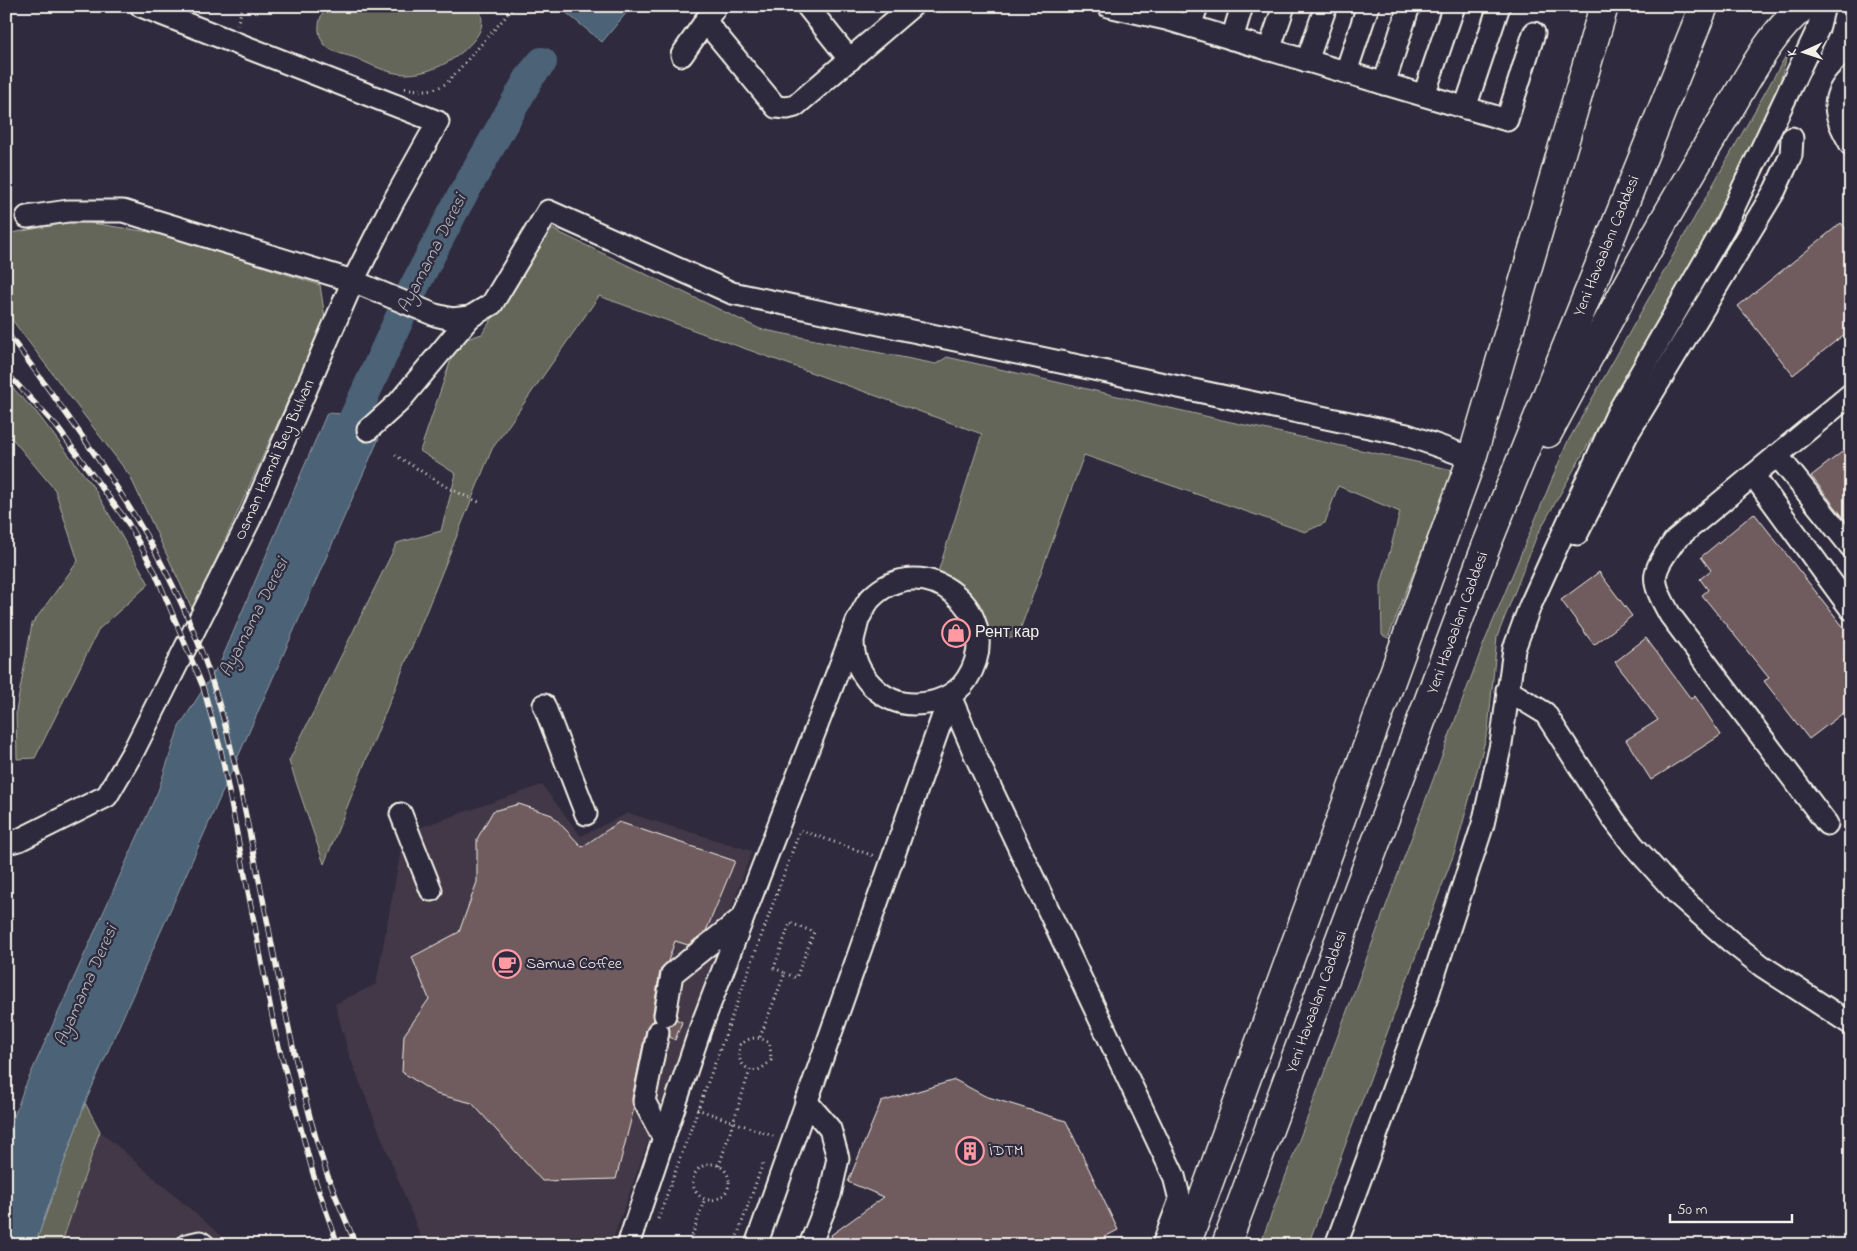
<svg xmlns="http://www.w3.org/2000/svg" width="1857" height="1251" font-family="'Indie Flower',sans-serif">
<rect width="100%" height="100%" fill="#2f2a3d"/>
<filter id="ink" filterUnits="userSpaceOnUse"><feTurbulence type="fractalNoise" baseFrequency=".02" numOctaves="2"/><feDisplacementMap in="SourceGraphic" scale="10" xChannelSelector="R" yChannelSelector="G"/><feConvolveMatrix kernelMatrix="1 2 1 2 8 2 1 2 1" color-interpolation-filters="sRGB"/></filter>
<g filter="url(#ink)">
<g fill="#423947">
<polygon points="542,785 581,836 628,813 752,851 611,1245 424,1245 349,1055 335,1004 376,984 404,833"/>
<polygon points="100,1131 232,1245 61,1245"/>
</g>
<g fill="#646658" stroke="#acaca0">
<path d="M 328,6 L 477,6 C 485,18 483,30 473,41 C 455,63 420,80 391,72 C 379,69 367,63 356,58 C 347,55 334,53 327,47 C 315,36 317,17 328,6 Z"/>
<polygon points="1788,52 1763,144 1646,342 1537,535 1497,637 1488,730 1456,848 1308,1245 1260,1245 1482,648 1567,443"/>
<polygon points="78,221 162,234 320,285 325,318 193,611 130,476 6,312 6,234"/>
<polygon points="552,229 760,329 936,364 947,357 1231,422 1453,470 1388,638 1382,635 1381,585 1400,512 1338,486 1325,523 1305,532 1084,455 1017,638 992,637 965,590 938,572 982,434 599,296 492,449 324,864 289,761 397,543 441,531 456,474 420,451 457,342 482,334"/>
<polygon points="6,381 37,413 94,488 149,584 99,629 35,758 17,759 16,711 32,624 78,561 55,490 6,431"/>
<polygon points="85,1103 100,1131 61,1245 35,1245"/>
</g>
<g fill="#4c6277" stroke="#8f9ba4">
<polygon points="558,6 632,6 602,42"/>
<polygon points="327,413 343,414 379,438 85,1103 35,1245 6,1245 6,1140 23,1091 158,791 179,727 221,661"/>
</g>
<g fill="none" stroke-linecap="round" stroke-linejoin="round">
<polyline stroke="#4c6277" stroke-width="30" points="336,457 413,289 454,210 531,75 542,62"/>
</g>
<g fill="#705c5e" stroke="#f4f1e8">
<polygon points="1841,223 1851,235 1851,329 1793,375 1738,306"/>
<polygon points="1851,445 1851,527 1811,476"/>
<polygon points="1754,513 1845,629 1851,625 1851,707 1809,739 1764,681 1769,678 1702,595 1708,590 1700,579 1711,570 1701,557"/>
<polygon points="1599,572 1632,616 1594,645 1561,600"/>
<polygon points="1646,638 1691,699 1695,696 1721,735 1651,780 1626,740 1658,720 1615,662"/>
<polygon points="519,804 552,815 582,847 619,822 735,861 706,931 688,945 675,941 668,961 660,971 653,1013 654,1020 646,1030 632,1099 634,1108 616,1179 542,1181 472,1103 436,1094 402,1072 404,1035 429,999 412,957 459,932 477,882 477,839 493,811"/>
<polygon points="676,1019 682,1022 675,1040 670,1037 669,1027"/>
<polygon points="955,1080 985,1096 1066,1121 1118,1230 1089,1245 834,1245 831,1235 884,1197 848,1182 881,1102"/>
</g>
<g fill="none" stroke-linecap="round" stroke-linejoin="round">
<defs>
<g id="minor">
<polyline points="807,6 850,60"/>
<polyline points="1108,6 1166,19 1507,120 1534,33"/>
<polyline points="705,21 776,107 787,108 795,106 912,6"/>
<polyline points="1190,26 1197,6"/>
<polyline points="1232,39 1242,6"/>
<polyline points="1269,50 1284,6"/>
<polyline points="682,55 716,6"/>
<polyline points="1307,61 1326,6"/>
<polyline points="1346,72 1368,6"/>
<path d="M 1851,77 C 1826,99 1837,120 1851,145"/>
<polyline points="1384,84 1409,6"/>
<polyline points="1424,95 1454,6"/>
<polyline points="1465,108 1499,6"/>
<polyline points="27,217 68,211 123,211 353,281 435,315 452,319 470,317 492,304 548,211 732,293 1407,435 1472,458"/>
<polyline points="368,430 399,402 470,317"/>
<polyline points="1777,455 1851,547"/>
<polyline points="1753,475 1851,609"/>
<polyline points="1577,534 1627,435 1775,190 1791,155 1792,138"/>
<polyline points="1507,690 1545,713 1614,820 1633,845 1678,895 1730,941 1762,966 1851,1024"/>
<polyline points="950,696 977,759 1174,1176 1180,1200 1163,1245"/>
<polyline points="544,705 586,814"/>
<polyline points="401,814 431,890"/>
<path d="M 1827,824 L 1670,615 C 1649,577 1651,574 1675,540 L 1851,394"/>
<polyline points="6,843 19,840 107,796 134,750 250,519 353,281 392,204 438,122 141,6"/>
<polyline points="665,1015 672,974 743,917"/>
<polyline points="658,1032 644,1101 663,1137"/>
<polyline points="806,1101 830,1129 838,1158 830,1195 810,1245"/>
<polyline points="187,1245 200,1242 204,1245"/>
<path d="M 628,1245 L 701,1027 L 858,619 C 862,613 865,605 870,599 C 923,544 1009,613 967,679 C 956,696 935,704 915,704 C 882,705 853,674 853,641 C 854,634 857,626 858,619"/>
<polyline points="756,1245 950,696"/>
<polyline points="1336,1245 1428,994 1483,824 1501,744 1514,649 1530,606 1617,414 1725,226 1818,29 1824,6"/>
</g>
<g id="major">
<path d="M 1548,433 C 1604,328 1660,224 1721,123 C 1746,83 1767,36 1804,6"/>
<polyline points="1186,1245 1472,458 1604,6"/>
<polyline points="1226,1245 1487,544 1704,6"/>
</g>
</defs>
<use href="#minor" stroke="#f4f1e8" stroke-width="25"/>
<use href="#major" stroke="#f4f1e8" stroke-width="31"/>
<g stroke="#f4f1e8" stroke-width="3" stroke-dasharray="1 4" stroke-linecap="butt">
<polyline points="237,25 243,6"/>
<path d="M 405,88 C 422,91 432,92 447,83 L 515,6"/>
<polyline points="395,455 450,489 479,502"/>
<polyline points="760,1037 785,973 774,968 790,923 814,932 796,978 785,973"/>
<polyline points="697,1109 776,1137"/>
<circle cx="711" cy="1182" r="18"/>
<path d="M 719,1166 L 750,1070 C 739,1064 738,1057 740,1045 C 751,1036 758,1036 770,1043 L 771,1060 C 765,1066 760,1072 750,1070"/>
<polyline points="658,1219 800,830 874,856"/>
<polyline points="689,1245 705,1198"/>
<polyline points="734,1245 763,1163"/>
</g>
<use href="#minor" stroke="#2f2a3d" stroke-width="21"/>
<use href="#major" stroke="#2f2a3d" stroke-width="28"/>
<defs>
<g id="rail">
<path d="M 6,331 C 77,428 150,523 195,635 C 226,710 241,791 257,870 C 278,970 294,1073 326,1171 C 335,1196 346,1220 356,1245"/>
<polyline points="6,372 57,427 128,523 155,572 203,687 221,751 276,1036 314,1177 338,1245"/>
</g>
</defs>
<use href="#rail" stroke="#f4f1e8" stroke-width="5.5"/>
<use href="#rail" stroke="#2f2a3d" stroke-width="4" stroke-dasharray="11" stroke-linecap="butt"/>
</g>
</g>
<defs>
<symbol id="shop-ring" viewBox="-11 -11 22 22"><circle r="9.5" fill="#2f2a3d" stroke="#ff9aa2" stroke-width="1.5"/><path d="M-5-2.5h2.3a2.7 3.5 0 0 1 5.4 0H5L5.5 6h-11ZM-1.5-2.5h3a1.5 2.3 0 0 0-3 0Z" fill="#ff9aa2"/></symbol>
<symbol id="cafe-ring" viewBox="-11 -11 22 22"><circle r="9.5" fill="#2f2a3d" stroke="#ff9aa2" stroke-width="1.5"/><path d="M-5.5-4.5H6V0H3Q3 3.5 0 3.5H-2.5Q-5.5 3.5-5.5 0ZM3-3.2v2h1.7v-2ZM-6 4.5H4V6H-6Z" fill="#ff9aa2"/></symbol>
<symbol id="building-ring" viewBox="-11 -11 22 22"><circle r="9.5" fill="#2f2a3d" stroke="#ff9aa2" stroke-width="1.5"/><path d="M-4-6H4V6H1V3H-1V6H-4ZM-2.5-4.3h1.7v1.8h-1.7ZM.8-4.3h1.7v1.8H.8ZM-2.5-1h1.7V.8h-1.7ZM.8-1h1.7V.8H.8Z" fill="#ff9aa2"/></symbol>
</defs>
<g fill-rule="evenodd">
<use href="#shop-ring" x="940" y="617" width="32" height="32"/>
<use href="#cafe-ring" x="491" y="948" width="32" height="32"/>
<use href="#building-ring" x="954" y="1135" width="32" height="32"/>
</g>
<g text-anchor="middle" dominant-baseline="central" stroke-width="4.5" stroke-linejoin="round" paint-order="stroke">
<g font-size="16" fill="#f4f1e8" stroke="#2f2a3d">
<text transform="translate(1607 246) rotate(-68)">Yeni Havaalanı Caddesi</text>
<text transform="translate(275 460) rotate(-66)">Osman Hamdi Bey Bulvarı</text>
<text transform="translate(1458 623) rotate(-70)">Yeni Havaalanı Caddesi</text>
<text transform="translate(1317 1002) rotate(-70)">Yeni Havaalanı Caddesi</text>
</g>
<g font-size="16" fill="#f4f1e8" stroke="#2f2a3d" text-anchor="start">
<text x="975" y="633">Рент кар</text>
<text x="526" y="964">Samua Coffee</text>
<text x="989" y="1151">İDTM</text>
</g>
<g font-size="18" font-style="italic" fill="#b1b8bb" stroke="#2f2a3d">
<text transform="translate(433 254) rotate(-63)">Ayamama Deresi</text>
<text transform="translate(255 618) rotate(-63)">Ayamama Deresi</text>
<text transform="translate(87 986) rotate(-66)">Ayamama Deresi</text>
</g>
</g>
<rect width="1857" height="1251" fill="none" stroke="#2f2a3d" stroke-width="25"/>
<rect x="12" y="12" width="1832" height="1226" fill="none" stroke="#f4f1e8" stroke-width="2" filter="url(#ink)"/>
<g transform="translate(1804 52) rotate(267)" stroke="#2f2a3d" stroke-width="4" paint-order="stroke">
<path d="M0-4L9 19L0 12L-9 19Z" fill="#f4f1e8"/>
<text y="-8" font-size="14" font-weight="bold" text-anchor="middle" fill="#f4f1e8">K</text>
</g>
<path d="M1670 1214v8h122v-8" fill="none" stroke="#f4f1e8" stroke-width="2.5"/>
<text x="1677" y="1214" font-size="15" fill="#f4f1e8" stroke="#2f2a3d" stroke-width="4" paint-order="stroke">50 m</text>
</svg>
